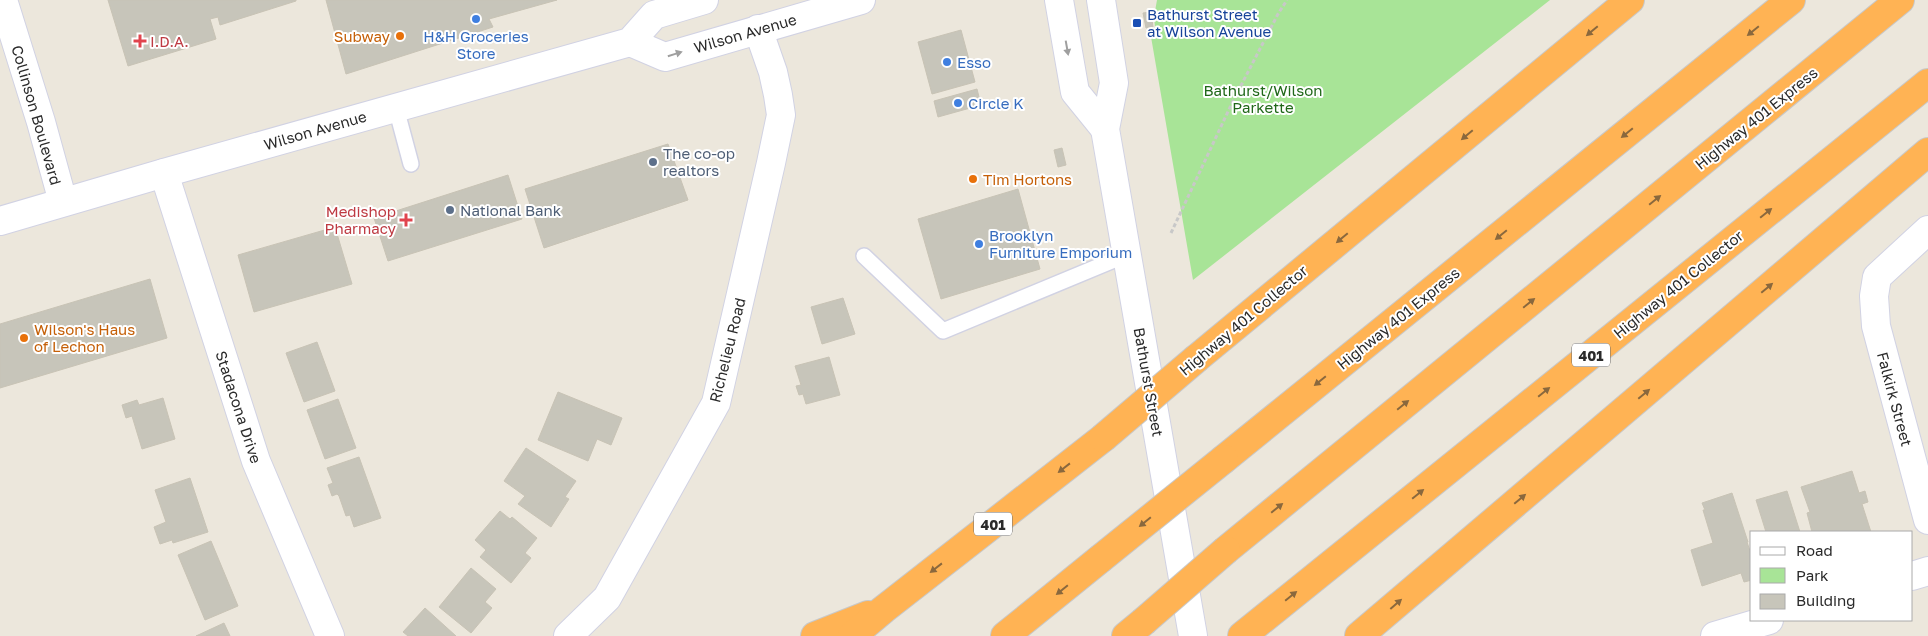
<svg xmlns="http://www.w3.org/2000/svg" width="1928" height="636" font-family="'Golos Text',sans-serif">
<rect width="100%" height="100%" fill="#ece7dc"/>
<polygon fill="#a8e497" points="1157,0 1550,0 1193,280 1150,31 1155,27 1154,17"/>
<g fill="#c7c5ba" stroke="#c8c3b5">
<polygon points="108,0 296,0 296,1 220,25 218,17 210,19 216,39 128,66"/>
<polygon points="326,0 557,0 489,19 493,27 346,74"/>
<polygon points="1151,12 1153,27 1146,28 1143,13"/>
<polygon points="961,30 975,82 932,94 918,42"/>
<polygon points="977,89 981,105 938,117 934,101"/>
<polygon points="668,144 688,200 544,248 525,189"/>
<polygon points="1062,148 1066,165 1058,167 1054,150"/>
<polygon points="508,175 522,219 388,261 374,218"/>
<polygon points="1018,189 1040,269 941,299 918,219"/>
<polygon points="335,227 352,284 254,312 238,255"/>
<polygon points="150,279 167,338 0,388 0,324"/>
<polygon points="843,298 855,334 822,344 811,307"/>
<polygon points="317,342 335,391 304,402 286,353"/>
<polygon points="829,357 840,395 806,404 803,394 799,395 796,386 801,385 795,366"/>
<polygon points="558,392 622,418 611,445 597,439 588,461 538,440"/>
<polygon points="163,398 175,439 142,449 132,416 126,418 122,405 137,400 139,405"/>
<polygon points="338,399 356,448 325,459 307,410"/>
<polygon points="526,448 576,481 565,497 569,499 551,527 518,504 525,496 504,481"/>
<polygon points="359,457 381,518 354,527 350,515 346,516 339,496 337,494 332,496 328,485 333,483 327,468"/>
<polygon points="1852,471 1859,493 1865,491 1868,502 1862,504 1871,532 1812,532 1807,513 1810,512 1801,487"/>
<polygon points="190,478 208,532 173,543 172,540 160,544 154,527 166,522 155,490"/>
<polygon points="1787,491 1800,532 1766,532 1756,500"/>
<polygon points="1732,493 1748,542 1747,542 1752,557 1752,580 1744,582 1741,573 1702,586 1691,550 1713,543 1703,510 1705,510 1702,503"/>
<polygon points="500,511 510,519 512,517 537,538 525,553 531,558 511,583 480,557 486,550 475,540"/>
<polygon points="211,541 238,606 205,620 178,555"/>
<polygon points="471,568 496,589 485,602 492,608 471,633 439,607"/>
<polygon points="425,608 456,636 408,636 403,632"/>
<polygon points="224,623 230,636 196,636"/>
</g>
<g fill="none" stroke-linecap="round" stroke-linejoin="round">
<defs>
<g id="lane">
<polyline points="396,108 411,164"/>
<polyline points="864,256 943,331 1126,255"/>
</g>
<g id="street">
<polyline points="3,0 41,122 63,202"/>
<polyline points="164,173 256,461 330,636"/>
<polyline points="1928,230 1877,277 1874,296 1876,326 1928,520"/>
<polyline points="1912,576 1928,571"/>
<polyline points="568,636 607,598 716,403 771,163 781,115 778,95 773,72 758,29"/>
<polyline points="1715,636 1769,620"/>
</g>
<g id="secondary">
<polyline points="1059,0 1075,92 1105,129"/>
<polyline points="1101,0 1114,83 1105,129 1193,636"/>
<polyline points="630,42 665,57 861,0"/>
<polyline points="0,221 164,173 630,42 654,15 704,0"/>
</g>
<g id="highway">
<polyline points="1197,358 1630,0"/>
<polyline points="1224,459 1791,0"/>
<polyline points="1226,550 1900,0"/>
<polyline points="815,636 868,615"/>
<polyline points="852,636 884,609 1103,438"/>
<polyline points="1005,636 1100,559"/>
<polyline points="1126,636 1143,622"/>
<polyline points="1242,636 1928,83"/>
<polyline points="1359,636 1928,152"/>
</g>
</defs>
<use href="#lane" stroke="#d1d2e3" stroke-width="18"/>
<use href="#street" stroke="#d1d2e3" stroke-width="30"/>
<use href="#secondary" stroke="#d1d2e3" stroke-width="30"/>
<use href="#highway" stroke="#c8c8c8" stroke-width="30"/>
<polyline stroke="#c8c8c8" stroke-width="3" stroke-dasharray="4 2.5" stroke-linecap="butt" points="1171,233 1233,101 1278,14 1287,0"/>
<use href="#lane" stroke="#fff" stroke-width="15"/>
<use href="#street" stroke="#fff" stroke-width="28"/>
<use href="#secondary" stroke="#fff" stroke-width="28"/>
<use href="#highway" stroke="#ffb354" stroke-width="28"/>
<defs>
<g id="highway-bridge">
<polyline points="1103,438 1197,358"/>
<polyline points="1100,559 1224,459"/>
<polyline points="1143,622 1226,550"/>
</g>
</defs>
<use href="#highway-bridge" stroke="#c8c8c8" stroke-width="30" stroke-linecap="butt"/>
<use href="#highway-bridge" stroke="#ffb354" stroke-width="28"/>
</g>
<defs><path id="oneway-solid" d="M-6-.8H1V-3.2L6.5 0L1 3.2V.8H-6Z" transform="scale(1.25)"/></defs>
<g fill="#8a683d">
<use href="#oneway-solid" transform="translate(1592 31) rotate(140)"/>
<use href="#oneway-solid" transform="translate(1753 31) rotate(141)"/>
<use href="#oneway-solid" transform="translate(1627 133) rotate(141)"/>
<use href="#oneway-solid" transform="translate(1467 135) rotate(140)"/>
<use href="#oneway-solid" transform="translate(1655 200) rotate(-39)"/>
<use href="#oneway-solid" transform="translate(1766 213) rotate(-39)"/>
<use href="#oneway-solid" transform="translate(1501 235) rotate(141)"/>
<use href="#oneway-solid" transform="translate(1342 238) rotate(140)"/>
<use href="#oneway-solid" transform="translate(1767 288) rotate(-40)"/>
<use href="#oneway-solid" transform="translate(1529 303) rotate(-39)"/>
<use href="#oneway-solid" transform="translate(1320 381) rotate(141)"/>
<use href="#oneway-solid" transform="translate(1544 392) rotate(-39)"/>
<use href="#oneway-solid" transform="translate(1644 394) rotate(-40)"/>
<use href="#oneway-solid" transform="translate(1403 405) rotate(-39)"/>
<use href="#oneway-solid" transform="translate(1064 468) rotate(142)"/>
<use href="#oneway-solid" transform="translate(1418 494) rotate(-39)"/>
<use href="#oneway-solid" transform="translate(1520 499) rotate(-40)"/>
<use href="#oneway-solid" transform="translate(1277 508) rotate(-39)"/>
<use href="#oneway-solid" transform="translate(1145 522) rotate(141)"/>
<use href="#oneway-solid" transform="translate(936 568) rotate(142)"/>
<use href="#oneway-solid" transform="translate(1062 590) rotate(141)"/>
<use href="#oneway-solid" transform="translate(1291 596) rotate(-39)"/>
<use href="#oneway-solid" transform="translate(1396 604) rotate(-41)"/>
</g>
<g fill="#9f9f9f">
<use href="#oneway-solid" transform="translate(1067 48) rotate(80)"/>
<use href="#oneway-solid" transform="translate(675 54) rotate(-17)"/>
</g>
<g fill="#3f7fe0" stroke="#fff" stroke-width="2">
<circle cx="476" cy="19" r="5"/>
<circle cx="947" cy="62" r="5"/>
<circle cx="958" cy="103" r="5"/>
<circle cx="979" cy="244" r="5"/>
</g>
<rect fill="#1a4fb4" stroke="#fff" stroke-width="2" x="1132" y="18" width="10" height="10" rx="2.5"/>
<g fill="#e8710a" stroke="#fff" stroke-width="2">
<circle cx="400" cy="36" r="5"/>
<circle cx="973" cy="179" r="5"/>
<circle cx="24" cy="338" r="5"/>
</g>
<g fill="#e0444e" stroke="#fff" stroke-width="2">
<path d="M137.5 33.5h5v5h5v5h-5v5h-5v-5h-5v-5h5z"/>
<path d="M403.5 212.5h5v5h5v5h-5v5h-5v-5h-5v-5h5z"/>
</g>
<g fill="#5c6f8a" stroke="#fff" stroke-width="2">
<circle cx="653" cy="162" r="5"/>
<circle cx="450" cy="210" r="5"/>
</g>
<g text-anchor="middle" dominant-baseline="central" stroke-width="4" stroke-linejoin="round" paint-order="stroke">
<g fill="#fff" stroke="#6a6a6a" stroke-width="1">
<rect x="1572" y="343.5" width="38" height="23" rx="4"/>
<rect x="974" y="512.5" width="38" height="23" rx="4"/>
</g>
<g font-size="14" font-weight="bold" fill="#2a2a2a">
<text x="1591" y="355">401</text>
<text x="993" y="524">401</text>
</g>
<g font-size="15" fill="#164399" stroke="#fff" text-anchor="start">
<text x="1147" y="14">Bathurst Street<tspan x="1147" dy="17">at Wilson Avenue</tspan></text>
</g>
<g font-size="15" fill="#2a2a2a" stroke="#fff">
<text transform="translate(745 33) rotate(-16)">Wilson Avenue</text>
<text transform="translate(37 115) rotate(74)">Collinson Boulevard</text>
<text transform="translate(1756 118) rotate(-39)">Highway 401 Express</text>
<text transform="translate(315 130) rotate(-16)">Wilson Avenue</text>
<text transform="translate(1678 284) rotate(-39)">Highway 401 Collector</text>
<text transform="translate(1398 318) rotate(-39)">Highway 401 Express</text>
<text transform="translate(1243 320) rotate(-40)">Highway 401 Collector</text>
<text transform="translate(727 350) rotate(-76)">Richelieu Road</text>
<text transform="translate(1149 382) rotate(80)">Bathurst Street</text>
<text transform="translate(1895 399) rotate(75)">Falkirk Street</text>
<text transform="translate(239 407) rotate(72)">Stadacona Drive</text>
</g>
<g font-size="15" fill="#c56008" stroke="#fff" text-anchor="start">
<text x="390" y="36" text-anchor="end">Subway</text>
<text x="983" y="179">Tim Hortons</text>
<text x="34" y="329">Wilson's Haus<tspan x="34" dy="17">of Lechon</tspan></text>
</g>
<g font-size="15" fill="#366cbe" stroke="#fff" text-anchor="start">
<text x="476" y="36" text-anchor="middle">H&amp;H Groceries<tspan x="476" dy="17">Store</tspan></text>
<text x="957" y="62">Esso</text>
<text x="968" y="103">Circle K</text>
<text x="989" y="235">Brooklyn<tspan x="989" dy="17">Furniture Emporium</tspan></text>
</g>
<g font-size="15" fill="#be3a42" stroke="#fff" text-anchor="start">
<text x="150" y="41">I.D.A.</text>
<text x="396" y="211" text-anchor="end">Medishop<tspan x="396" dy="17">Pharmacy</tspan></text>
</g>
<g font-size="15" fill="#206819" stroke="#fff">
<text x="1263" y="90">Bathurst/Wilson<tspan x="1263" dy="17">Parkette</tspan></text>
</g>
<g font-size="15" fill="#4e5e75" stroke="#fff" text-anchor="start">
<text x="663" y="153">The co-op<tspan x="663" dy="17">realtors</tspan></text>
<text x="460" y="210">National Bank</text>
</g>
</g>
<rect x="1750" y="531" width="162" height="90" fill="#ffffff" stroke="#aaaaaa"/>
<rect x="1760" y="547" width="25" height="8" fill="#ffffff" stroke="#aaaaaa"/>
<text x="1796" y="556" font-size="15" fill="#2a2a2a">Road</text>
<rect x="1760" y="568" width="25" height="15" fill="#a8e497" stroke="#aaaaaa"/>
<text x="1796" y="581" font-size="15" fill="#2a2a2a">Park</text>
<rect x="1760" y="594" width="25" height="15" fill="#c7c5ba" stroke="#aaaaaa"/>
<text x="1796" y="606" font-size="15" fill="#2a2a2a">Building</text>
</svg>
